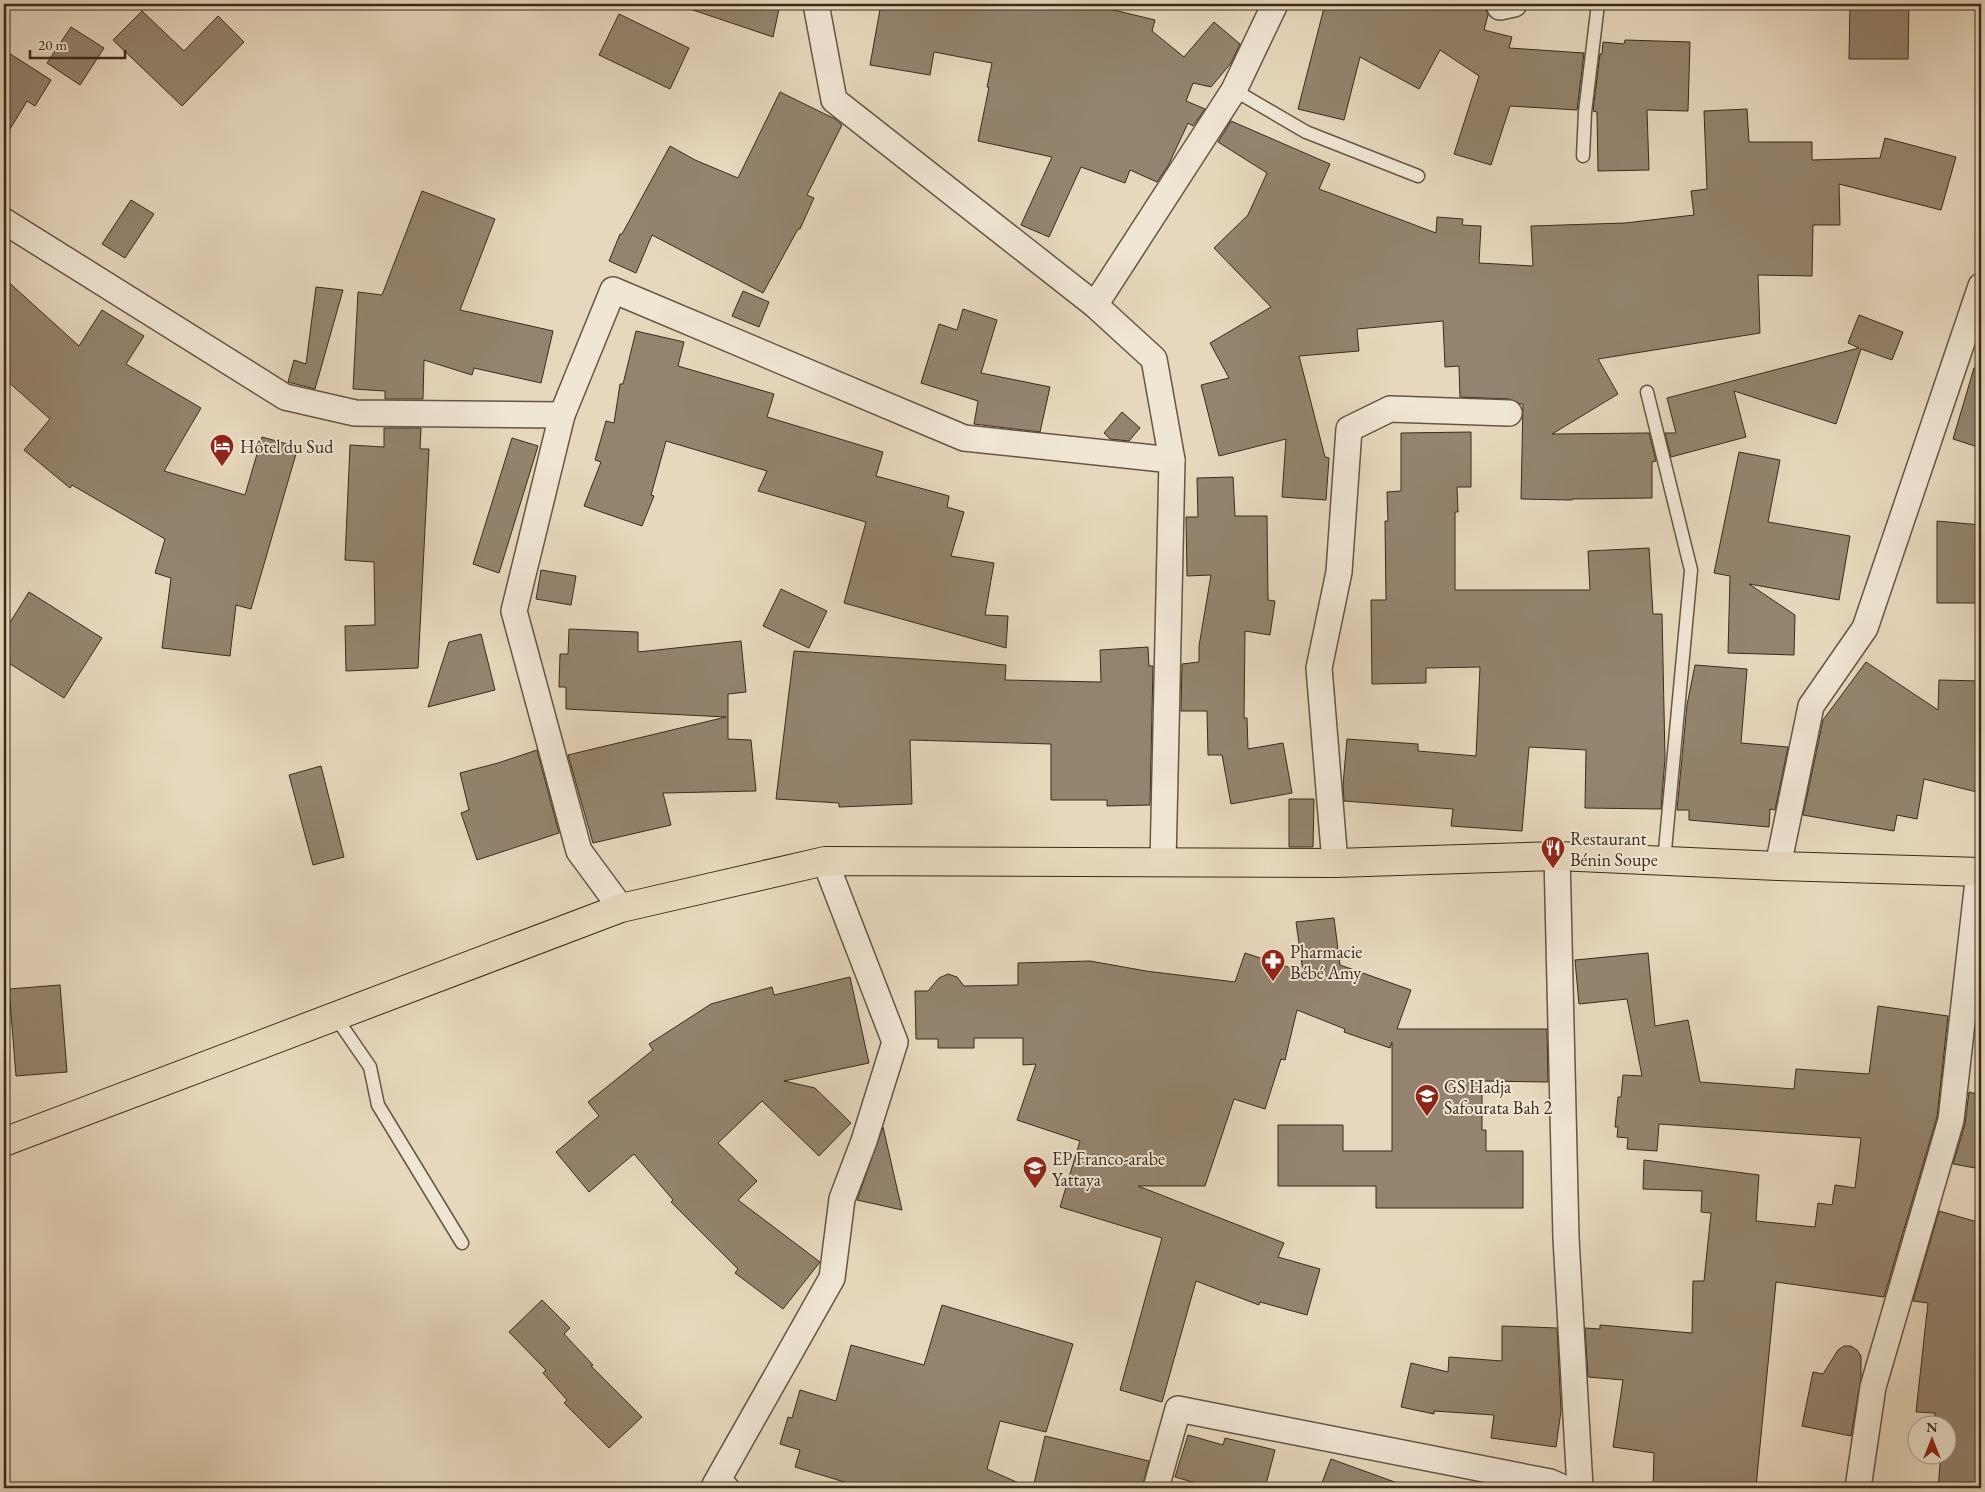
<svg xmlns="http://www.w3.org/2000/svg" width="1985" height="1492" font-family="'EB Garamond',serif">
<rect width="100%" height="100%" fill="#e7d8bd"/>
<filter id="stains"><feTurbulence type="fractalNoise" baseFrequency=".004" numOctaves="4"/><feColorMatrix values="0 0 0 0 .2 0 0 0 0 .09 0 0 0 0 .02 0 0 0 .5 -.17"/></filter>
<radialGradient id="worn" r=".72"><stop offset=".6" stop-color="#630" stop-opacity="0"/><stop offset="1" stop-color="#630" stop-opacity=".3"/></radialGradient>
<g fill="#94846f" stroke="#3a2a1b">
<polygon points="687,4 780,4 773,37 687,8"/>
<polygon points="881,4 1089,4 1155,20 1152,31 1184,57 1214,22 1240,44 1231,63 1211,87 1193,83 1186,101 1205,109 1193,126 1188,123 1168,166 1157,182 1130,170 1125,183 1081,167 1049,237 1021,225 1052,157 978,141 989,87 987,87 992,63 934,52 930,75 870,65"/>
<polygon points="1325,4 1486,4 1486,10 1488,15 1484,30 1512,37 1509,48 1584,53 1577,110 1510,106 1491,165 1454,154 1479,76 1440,50 1419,89 1360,57 1344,120 1298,109"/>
<polygon points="1850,4 1909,4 1908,59 1849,59"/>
<polygon points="142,11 184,51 218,16 244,42 182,106 113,40"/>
<polygon points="619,14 689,48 670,89 599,55"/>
<polygon points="71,27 104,48 80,85 47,63"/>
<polygon points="1625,40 1690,42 1688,111 1647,110 1649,170 1598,171 1597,112 1593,111 1600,54 1602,54 1603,42 1624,44"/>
<polygon points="4,50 51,80 35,106 27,101 4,139"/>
<polygon points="780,92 835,119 842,125 807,195 814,198 800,229 798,229 763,293 652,235 636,273 609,261 620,234 622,234 670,146 695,160 738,178"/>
<polygon points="1747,109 1749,142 1812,142 1812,160 1880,158 1885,138 1956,157 1941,210 1839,184 1840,225 1813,225 1812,276 1758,275 1760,333 1598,359 1618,394 1552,434 1649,433 1656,461 1652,462 1652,498 1572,499 1572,500 1521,499 1523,404 1520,404 1509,399 1460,397 1459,366 1445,367 1443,321 1357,329 1359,351 1299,356 1325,457 1329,458 1326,500 1282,497 1286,439 1219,456 1201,385 1229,378 1210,343 1271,307 1214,248 1248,215 1267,173 1218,142 1231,121 1330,164 1319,189 1436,233 1437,217 1463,219 1462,225 1481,226 1479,263 1533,266 1531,226 1625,223 1694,215 1691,191 1707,189 1704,111"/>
<polygon points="422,191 495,219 460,310 553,331 541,383 474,368 472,375 424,360 423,399 385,399 385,391 353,389 358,292 382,295"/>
<polygon points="131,200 154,214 125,258 102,244"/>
<polygon points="4,278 79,346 102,310 144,336 126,364 201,408 164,471 245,495 262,437 298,447 251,609 236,605 230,656 162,648 171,578 155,573 165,539 72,485 70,488 24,450 50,419 4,378"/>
<polygon points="316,287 343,290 315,389 288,382 294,360 306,364"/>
<polygon points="743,291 769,302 759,327 732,316"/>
<polygon points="963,309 997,320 981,373 1050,387 1040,432 974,424 978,401 921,383 939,324 957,330"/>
<polygon points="1859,315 1903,332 1892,360 1861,349 1836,424 1734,391 1746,437 1671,457 1665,433 1676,433 1667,398 1859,348 1848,343"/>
<polygon points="636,331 684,342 678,366 774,394 767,417 883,452 876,476 949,496 947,507 964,512 951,556 994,563 985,615 1008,616 1006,648 844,603 866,522 758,491 767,471 666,441 651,495 654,496 642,526 584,506 601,462 595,460 606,421 614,423 620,384 623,384"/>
<polygon points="1974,368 1981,369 1981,448 1953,439"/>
<polygon points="1122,412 1140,428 1129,441 1110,439 1104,433"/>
<polygon points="384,428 421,428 420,449 429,449 418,668 346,671 345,626 375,625 374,562 345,560 350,445 384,447"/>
<polygon points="1471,432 1471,487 1457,487 1458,512 1455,512 1455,590 1590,590 1588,551 1649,548 1653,614 1662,614 1665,758 1661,809 1585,808 1586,750 1529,747 1522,831 1451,826 1453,809 1344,801 1343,785 1347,739 1418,744 1418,751 1476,756 1480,667 1426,668 1426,683 1372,684 1371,600 1386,600 1385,521 1388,521 1387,492 1401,491 1401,433"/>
<polygon points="512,438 538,446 499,573 473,564"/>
<polygon points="1739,452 1780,460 1768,522 1850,536 1839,600 1749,584 1795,615 1794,655 1728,653 1730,576 1714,573"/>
<polygon points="1233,477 1235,516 1267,516 1268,600 1275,601 1270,635 1245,631 1244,718 1247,718 1248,749 1283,743 1292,793 1231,804 1222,755 1208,755 1207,711 1181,711 1182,664 1199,662 1199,646 1211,575 1187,576 1186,517 1198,517 1197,478"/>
<polygon points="1937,521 1981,525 1981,603 1937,603"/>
<polygon points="541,570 576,576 571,605 536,599"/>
<polygon points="781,589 827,611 809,648 763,626"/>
<polygon points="29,592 102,638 64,698 4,660 4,632"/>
<polygon points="569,629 638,632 638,652 741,641 746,692 728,694 728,739 751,740 756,791 663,793 671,825 593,843 568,755 726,717 566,709 566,687 559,687 560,654 568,654"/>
<polygon points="481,634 495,690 428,707 449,642"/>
<polygon points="1148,647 1149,666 1153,666 1150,805 1107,806 1107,800 1051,800 1051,744 910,740 912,804 839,807 839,803 776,799 794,651 1006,665 1005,680 1101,682 1100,650"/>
<polygon points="1866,662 1938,710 1939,680 1981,681 1981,793 1924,779 1917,819 1897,815 1894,831 1803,815 1823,720"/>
<polygon points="1695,665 1747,669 1741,743 1788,747 1775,810 1770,809 1769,827 1689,820 1689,810 1677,810 1687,705"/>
<polygon points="537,750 559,833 477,860 461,813 469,810 460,773 498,763"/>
<polygon points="321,766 344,857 313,865 289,775"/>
<polygon points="1289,799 1314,799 1313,847 1289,847"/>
<polygon points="1334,918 1340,965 1411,990 1397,1029 1547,1029 1548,1082 1482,1081 1482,1130 1486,1130 1486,1151 1523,1151 1523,1208 1376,1208 1376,1186 1278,1186 1278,1125 1343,1125 1343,1151 1392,1151 1392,1042 1390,1048 1344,1032 1345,1029 1297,1010 1285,1060 1281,1059 1265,1109 1234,1099 1205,1186 1138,1186 1284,1243 1278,1257 1320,1269 1307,1315 1260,1302 1259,1305 1196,1281 1162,1402 1120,1390 1162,1238 1060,1207 1080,1141 1017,1120 1036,1064 1023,1065 1023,1038 974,1038 974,1048 938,1048 938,1039 916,1039 915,991 928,991 939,978 948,974 957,977 964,986 1018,985 1018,963 1090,961 1146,971 1235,982 1245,953 1303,972 1296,922"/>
<polygon points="1648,953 1655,1026 1688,1020 1700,1082 1794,1089 1796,1069 1869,1074 1878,1006 1948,1016 1937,1117 1884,1297 1776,1282 1756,1487 1653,1488 1654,1453 1613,1447 1623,1380 1588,1377 1585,1328 1600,1329 1600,1325 1692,1333 1693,1281 1704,1281 1711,1213 1701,1212 1702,1191 1643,1189 1644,1160 1759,1175 1756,1221 1815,1227 1818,1203 1832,1205 1835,1185 1855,1188 1861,1138 1659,1124 1657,1151 1627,1149 1628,1138 1617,1137 1618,1127 1615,1127 1618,1097 1621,1097 1623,1075 1642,1076 1627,999 1579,1004 1575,960"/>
<polygon points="850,977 869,1063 784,1081 815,1088 851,1123 819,1156 762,1101 718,1143 757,1181 738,1200 820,1262 783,1309 735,1273 738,1269 671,1202 673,1200 634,1154 589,1192 556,1152 599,1116 588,1102 653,1050 649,1044 711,1004 772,987 774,995"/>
<polygon points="60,985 67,1072 16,1076 9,989"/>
<polygon points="1969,1092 1981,1095 1981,1169 1953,1164 1965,1124"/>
<polygon points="883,1127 902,1210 857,1200"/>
<polygon points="1939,1211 1981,1223 1981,1488 1938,1488 1941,1454 1948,1454 1948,1424 1934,1424 1935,1413 1916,1412 1928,1303 1913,1301"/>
<polygon points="542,1300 570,1328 564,1334 593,1365 591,1366 642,1417 609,1448 564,1403 567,1400 543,1373 546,1370 509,1332"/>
<polygon points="942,1305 1073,1344 1046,1432 1000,1421 987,1469 1030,1488 864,1488 795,1467 800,1450 780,1444 788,1417 792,1418 800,1390 836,1401 851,1345 924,1365"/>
<polygon points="1502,1326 1557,1328 1561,1411 1556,1447 1491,1438 1494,1415 1434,1411 1434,1414 1401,1407 1411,1363 1448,1372 1449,1357 1502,1361"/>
<polygon points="1844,1346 1851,1346 1857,1350 1861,1356 1861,1378 1851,1436 1802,1426 1813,1372 1823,1374 1838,1350"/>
<polygon points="1188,1435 1223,1445 1225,1438 1275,1450 1265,1488 1213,1488 1175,1477"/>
<polygon points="1045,1436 1149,1461 1142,1488 1033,1488"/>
<polygon points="1331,1459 1403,1485 1402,1488 1320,1488"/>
</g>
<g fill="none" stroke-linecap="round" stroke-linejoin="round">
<defs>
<g id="service">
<polyline points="1234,90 1306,132 1418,176"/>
<polyline points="1583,156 1585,112 1598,4"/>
<polyline points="1647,392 1691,570 1664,861"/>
<polyline points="335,1016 370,1067 378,1105 462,1243"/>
</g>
<g id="minor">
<polyline points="816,4 834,100 1095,305 1154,359 1172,460 1163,863"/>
<polyline points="1500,7 1514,4"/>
<polyline points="4,221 285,397 355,413 562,415"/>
<polyline points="1095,305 1234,90 1275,4"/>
<polyline points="1557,856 1566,1238 1580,1488"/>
<polyline points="1335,863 1319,668 1339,572 1349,429 1390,409 1509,413"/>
<polyline points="1778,866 1811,706 1865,628 1981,286"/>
<polyline points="621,908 579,851 514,611 562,415 613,290 964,438 1172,460"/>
<polyline points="726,1488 715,1485 832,1278 842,1199 864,1141 895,1042 825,861"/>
<polyline points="1156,1488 1178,1409 1550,1482 1564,1488"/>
<polyline points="1858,1488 1873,1387 1951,1120 1979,872"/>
</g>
<polyline id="primary" points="4,1142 621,908 825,861 1335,863 1557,856 1778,866 1981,872"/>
</defs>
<use href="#service" stroke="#655644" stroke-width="15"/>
<use href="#minor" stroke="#655644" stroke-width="28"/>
<use href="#primary" stroke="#3a2a1b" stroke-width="30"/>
<use href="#service" stroke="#efe6d4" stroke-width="12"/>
<use href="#minor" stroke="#efe6d4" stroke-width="25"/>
<use href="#primary" stroke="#e7d8bd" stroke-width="28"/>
</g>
<defs>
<symbol id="hotel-pin" viewBox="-11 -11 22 30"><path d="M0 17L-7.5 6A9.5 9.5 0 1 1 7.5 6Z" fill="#8f2418" stroke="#efe6d4"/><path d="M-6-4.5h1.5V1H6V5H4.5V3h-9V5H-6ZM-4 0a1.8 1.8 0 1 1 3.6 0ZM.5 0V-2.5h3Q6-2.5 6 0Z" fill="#fff"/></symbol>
<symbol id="restaurant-pin" viewBox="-11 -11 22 30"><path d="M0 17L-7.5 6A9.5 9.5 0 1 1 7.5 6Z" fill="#8f2418" stroke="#efe6d4"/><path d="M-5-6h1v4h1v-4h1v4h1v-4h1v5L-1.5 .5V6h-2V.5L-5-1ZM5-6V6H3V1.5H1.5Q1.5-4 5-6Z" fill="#fff"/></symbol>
<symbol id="pharmacy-pin" viewBox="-11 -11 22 30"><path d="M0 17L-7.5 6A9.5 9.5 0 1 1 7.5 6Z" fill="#8f2418" stroke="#efe6d4"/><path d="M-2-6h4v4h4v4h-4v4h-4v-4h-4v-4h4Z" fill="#fff"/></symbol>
<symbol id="school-pin" viewBox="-11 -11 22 30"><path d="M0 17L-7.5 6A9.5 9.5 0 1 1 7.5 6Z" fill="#8f2418" stroke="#efe6d4"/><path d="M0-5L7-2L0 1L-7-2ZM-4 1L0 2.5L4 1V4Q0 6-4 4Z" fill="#fff"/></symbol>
</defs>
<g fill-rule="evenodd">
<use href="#hotel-pin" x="208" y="432" width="28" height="38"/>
<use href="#restaurant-pin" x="1539" y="834" width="28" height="38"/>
<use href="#pharmacy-pin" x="1259" y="947" width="28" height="38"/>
<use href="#school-pin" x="1413" y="1082" width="28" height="38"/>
<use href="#school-pin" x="1021" y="1154" width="28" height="38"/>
</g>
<g text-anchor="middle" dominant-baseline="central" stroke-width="4" stroke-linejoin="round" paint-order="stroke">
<g font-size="18" fill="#3a2a1b" stroke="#efe6d4" text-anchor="start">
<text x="240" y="446">Hôtel du Sud</text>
<text x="1570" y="838">Restaurant<tspan x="1570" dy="21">Bénin Soupe</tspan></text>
<text x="1290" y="951">Pharmacie<tspan x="1290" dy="21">Bébé Amy</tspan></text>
<text x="1444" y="1086">GS Hadja<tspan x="1444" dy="21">Safourata Bah 2</tspan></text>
<text x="1052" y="1158">EP Franco-arabe<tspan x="1052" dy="21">Yattaya</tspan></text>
</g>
</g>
<rect width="1985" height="1492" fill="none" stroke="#e7d8bd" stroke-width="20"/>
<rect x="5" y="5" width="1975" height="1482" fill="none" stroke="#3a2a1b" stroke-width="2.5"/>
<rect x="10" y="10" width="1965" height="1472" fill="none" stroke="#3a2a1b"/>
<g transform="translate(1932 1440)"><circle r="24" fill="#efe6d4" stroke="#a79b8a"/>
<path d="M0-4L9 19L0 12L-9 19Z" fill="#8f2418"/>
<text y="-8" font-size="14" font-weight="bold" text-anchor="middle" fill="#3a2a1b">N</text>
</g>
<path d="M30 50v8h95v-8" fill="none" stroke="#3a2a1b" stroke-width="2.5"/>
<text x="38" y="50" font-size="15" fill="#3a2a1b" stroke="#efe6d4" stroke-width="4" paint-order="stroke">20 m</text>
<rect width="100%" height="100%" filter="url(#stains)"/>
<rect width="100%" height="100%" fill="url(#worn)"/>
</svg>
